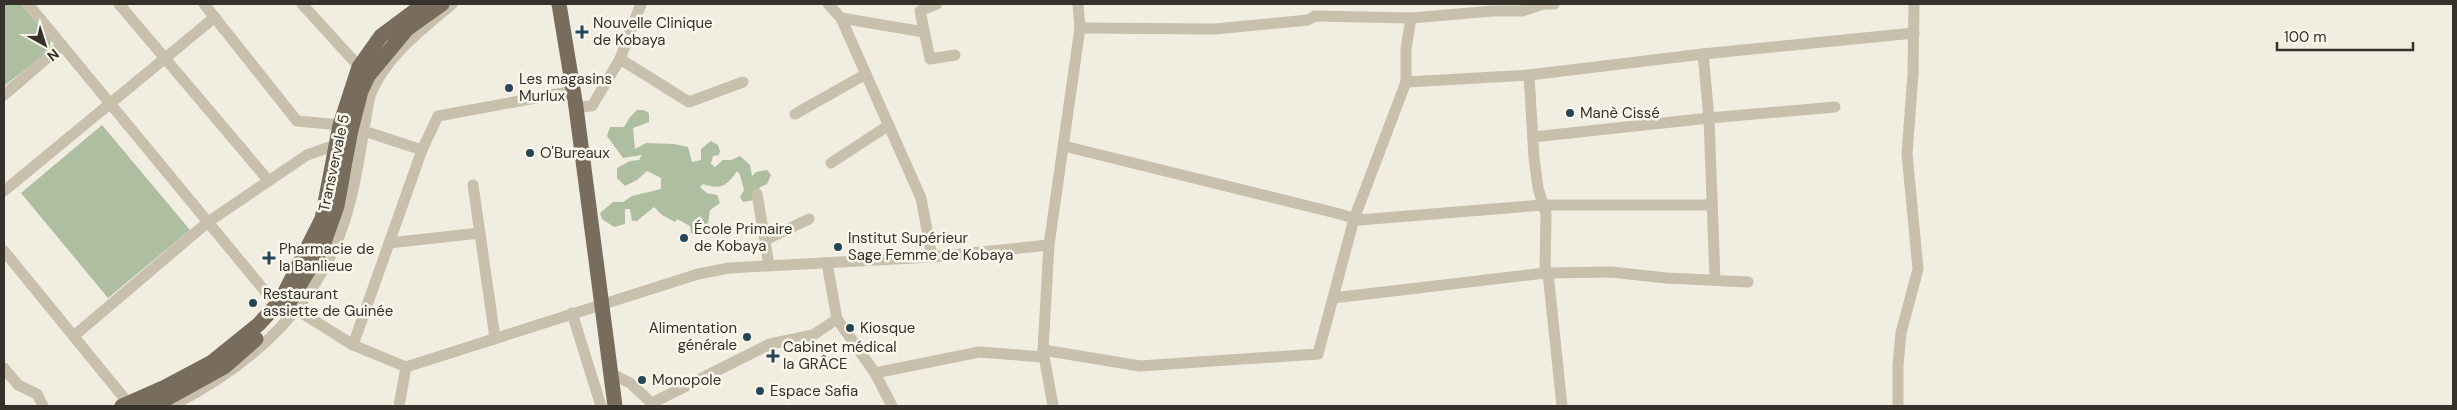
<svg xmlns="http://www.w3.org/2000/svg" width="2457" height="410" font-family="'DM Sans',sans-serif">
<rect width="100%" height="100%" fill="#f1ede0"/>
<g fill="#aebfa1">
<polygon points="4,4 21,4 51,40 49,51 4,86"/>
<path d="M 637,110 L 644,110 L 649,113 L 649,122 L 633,128 L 635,149 L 646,143 L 674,144 L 688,147 L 692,162 L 701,160 L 701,149 L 711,141 L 718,145 L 720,151 L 719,155 L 713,156 L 711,164 L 715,167 L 723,160 L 731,160 L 740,156 L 750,165 L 752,176 L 756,172 L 767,170 L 771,175 L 767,184 L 760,187 L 755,200 L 743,202 L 740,197 L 744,190 L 740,175 L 737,171 C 727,186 721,190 703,184 L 700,187 L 707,193 L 717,195 L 720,203 L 710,210 L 707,231 L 702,236 L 691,233 L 690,226 L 677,219 L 675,222 L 662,215 L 654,207 L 637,221 L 632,221 L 630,209 L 625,209 L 625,224 L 614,227 L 602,219 L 600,213 L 613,202 L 623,202 L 632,196 L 661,189 L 661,178 L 647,171 L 637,180 L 625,186 L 617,178 L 617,168 L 630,161 L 639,160 L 642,155 L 623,158 L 607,136 L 610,127 L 624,127 L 630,117 Z"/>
<polygon points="102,125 190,230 108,298 21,193"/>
</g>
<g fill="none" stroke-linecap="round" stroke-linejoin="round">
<g stroke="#c8bfad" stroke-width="11">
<polyline points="28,4 269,296 281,300 353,345 406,367 698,274 729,268 932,257 1049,245"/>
<polyline points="119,4 268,180"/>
<polyline points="204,4 297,121 340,125"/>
<polyline points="302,4 363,71"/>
<polyline points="828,4 841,18 921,198 932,257"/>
<polyline points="937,4 920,11 930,59 955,55"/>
<polyline points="841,18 924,32"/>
<polyline points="1411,18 1406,49 1406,82 1529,75 1534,158 1538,188 1546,214 1545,273 1611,272 1666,278 1748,282"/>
<polyline points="1080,28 1215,29 1308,20 1315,16 1411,18 1493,11 1522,11 1543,4 1554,4"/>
<polyline points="1703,54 1709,118 1715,280"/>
<polyline points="620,59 689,102 743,82"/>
<polyline points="1529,75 1703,54 1914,33"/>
<polyline points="4,95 62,45"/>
<polyline points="576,107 592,106 620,59 641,4"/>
<polyline points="795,114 866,74"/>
<polyline points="364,131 422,150"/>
<polyline points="1533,137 1709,118 1835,107"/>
<polyline points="1064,146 1340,214 1359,220 1543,205 1712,205"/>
<polyline points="831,163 889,125"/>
<polyline points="473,185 495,338"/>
<polyline points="4,191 215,17"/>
<polyline points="757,194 769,265"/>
<polyline points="765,240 809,219"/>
<polyline points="389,243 480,233"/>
<polyline points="4,251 129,404"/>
<polyline points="827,263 837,319 875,373 892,406"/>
<polyline points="1548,273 1562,406"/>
<polyline points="1333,298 1545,273"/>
<polyline points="572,313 601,406"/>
<polyline points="75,335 208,222 307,155 338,144"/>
<polyline points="353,345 422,150 438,116 574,91"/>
<polyline points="1043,350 1140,366 1318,354 1354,219 1406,82"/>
<polyline points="4,368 18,385 37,394 43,406"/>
<polyline points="610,373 630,383 655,406"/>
<polyline points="875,373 979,352 1043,357"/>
<polyline points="652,403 770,344 813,335 837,319"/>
<path d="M 171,406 C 253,365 321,303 347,213 C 356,184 360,153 365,123 C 367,114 368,102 371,93 C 387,55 422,30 452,4"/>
<polyline points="399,406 406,367"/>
<polyline points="1053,406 1043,350 1049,245 1080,28 1078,4"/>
<polyline points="1898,406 1898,365 1901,333 1918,269 1907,154 1913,74 1914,4"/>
</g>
<g stroke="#786c5d" stroke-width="15">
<polyline points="559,4 576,107 615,406"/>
<polyline points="284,311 322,248 337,206 351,130 361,91 368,76 407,29 442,4"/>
<polyline points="122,406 165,387 212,362 259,324 281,300 322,219 340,125 359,67 381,36 424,4"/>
<polyline points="147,406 168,398 224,367 256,339"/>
</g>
</g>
<g fill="#234756" stroke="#f9f6ec" stroke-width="2">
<path d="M579.5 24.5h5v5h5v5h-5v5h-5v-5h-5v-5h5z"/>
<circle cx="509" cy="88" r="5"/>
<circle cx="1570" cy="113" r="5"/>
<circle cx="530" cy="153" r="5"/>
<circle cx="684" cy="238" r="5"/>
<circle cx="838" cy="247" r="5"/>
<path d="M266.5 250.5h5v5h5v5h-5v5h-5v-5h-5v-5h5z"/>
<circle cx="253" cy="303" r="5"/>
<circle cx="850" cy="328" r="5"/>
<circle cx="747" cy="337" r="5"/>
<path d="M770.5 348.5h5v5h5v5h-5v5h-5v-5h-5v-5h5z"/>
<circle cx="642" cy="380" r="5"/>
<circle cx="760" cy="391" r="5"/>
</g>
<g text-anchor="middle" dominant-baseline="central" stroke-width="5" stroke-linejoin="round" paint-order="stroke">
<g font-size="15" fill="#37312b" stroke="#f9f6ec" text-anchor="start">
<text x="593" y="23">Nouvelle Clinique<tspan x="593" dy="17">de Kobaya</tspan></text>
<text x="519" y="79">Les magasins<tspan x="519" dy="17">Murlux</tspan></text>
<text x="1580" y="113">Manè Cissé</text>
<text x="540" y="153">O'Bureaux</text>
<text x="694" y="229">École Primaire<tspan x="694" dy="17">de Kobaya</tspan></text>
<text x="848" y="238">Institut Supérieur<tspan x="848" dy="17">Sage Femme de Kobaya</tspan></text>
<text x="279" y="249">Pharmacie de<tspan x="279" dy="17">la Banlieue</tspan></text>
<text x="263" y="294">Restaurant<tspan x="263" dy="17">assiette de Guinée</tspan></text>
<text x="737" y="328" text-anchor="end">Alimentation<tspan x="737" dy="17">générale</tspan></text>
<text x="860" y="328">Kiosque</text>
<text x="783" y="347">Cabinet médical<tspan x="783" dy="17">la GRÂCE</tspan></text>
<text x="652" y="380">Monopole</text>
<text x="770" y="391">Espace Safia</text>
</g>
<g font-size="15" fill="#37312b" stroke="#f9f6ec">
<text transform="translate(334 163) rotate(-78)">Transvervale 5</text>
</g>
</g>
<rect width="2457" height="410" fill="none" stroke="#37312b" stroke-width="10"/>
<g transform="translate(45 45) rotate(141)" stroke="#f9f6ec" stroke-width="4" paint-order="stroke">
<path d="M0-4L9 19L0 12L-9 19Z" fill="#37312b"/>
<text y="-8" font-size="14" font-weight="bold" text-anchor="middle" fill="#37312b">N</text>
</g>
<path d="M2277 42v8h136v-8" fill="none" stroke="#37312b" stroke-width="2.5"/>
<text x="2284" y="42" font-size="15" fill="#37312b" stroke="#f9f6ec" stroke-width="4" paint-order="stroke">100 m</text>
</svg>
